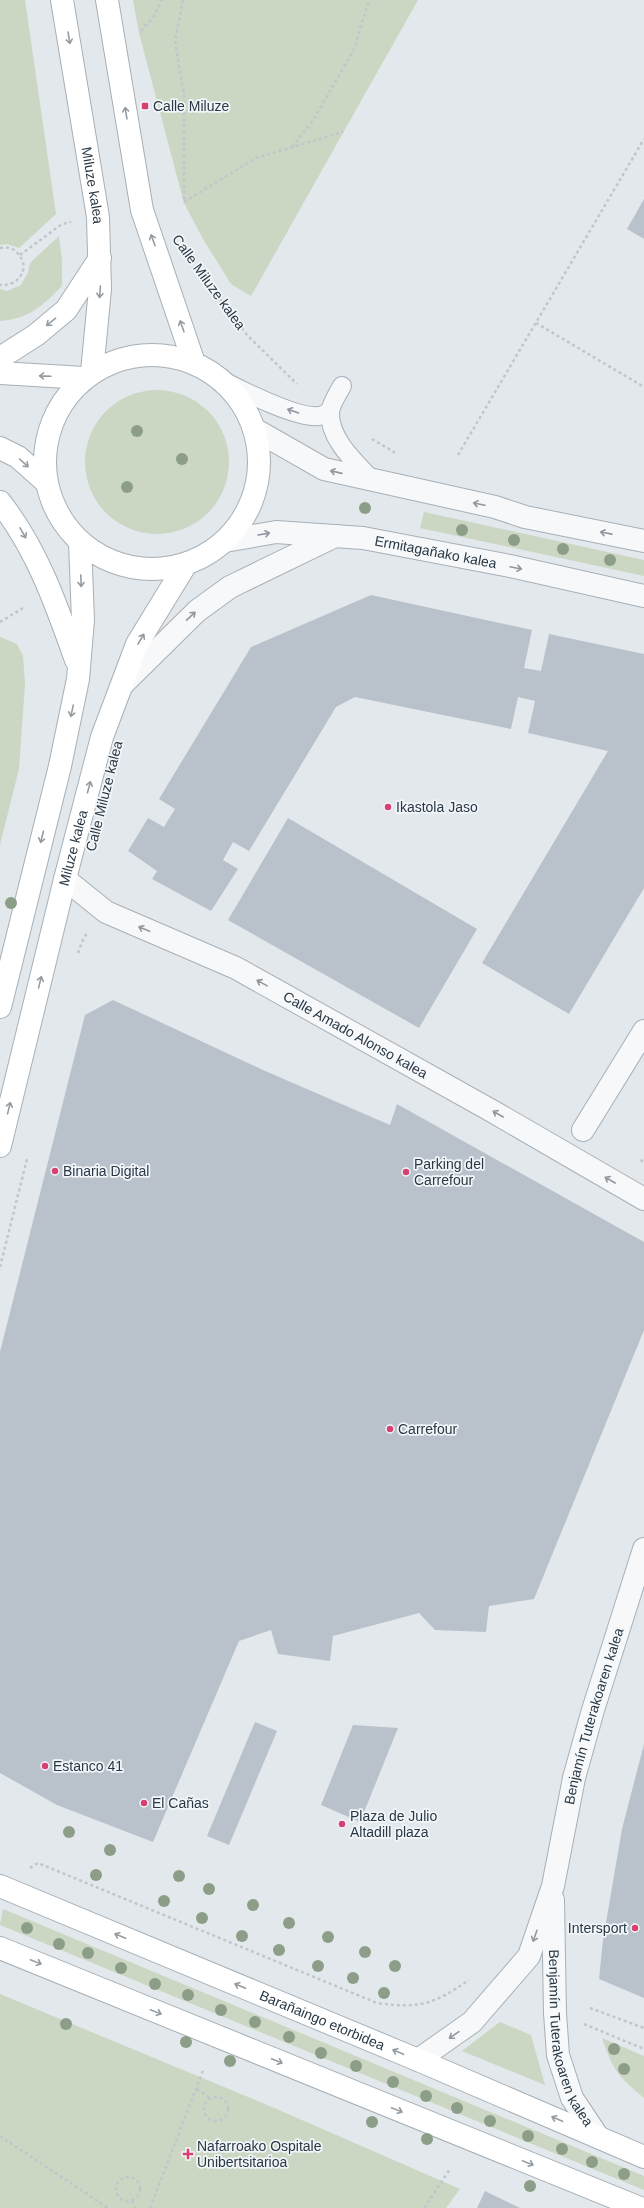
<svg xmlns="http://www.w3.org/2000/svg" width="644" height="2208" font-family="Helvetica,sans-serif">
<rect width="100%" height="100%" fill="#e3e8ec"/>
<g fill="#cbd6c3">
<polygon points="0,0 25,0 56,214 19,248 7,244 0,245"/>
<polygon points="133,0 418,0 251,296 231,284 203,239 184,203 139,33"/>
<path d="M 59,236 L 62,261 L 62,286 C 42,306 29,319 0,321 L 0,289 L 7,291 L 21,285 L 28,273 L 30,263 Z"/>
<circle cx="157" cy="462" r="72"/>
<polygon points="424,512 644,560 644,576 420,528"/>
<polygon points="0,637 17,644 23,656 25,683 19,769 0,845"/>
<polygon points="3,1909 644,2176 644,2190 0,1925"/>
<polygon points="0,1994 272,2107 460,2189 446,2208 0,2208"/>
<polygon points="500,2022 531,2035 545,2085 462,2051"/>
<path d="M 602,2038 L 644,2056 L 644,2098 C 618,2076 613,2071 602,2038 Z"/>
</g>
<g fill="#b9c2ca">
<polygon points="644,199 644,239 627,229"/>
<polygon points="371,595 532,630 524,668 541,671 549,634 644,654 644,888 569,1014 482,963 608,751 528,733 535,701 518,697 511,729 355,697 336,707 249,851 233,842 223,860 238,869 211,911 152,879 157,871 128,851 148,818 164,827 175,809 159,799 251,647"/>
<polygon points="288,818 477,929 419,1028 228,920"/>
<polygon points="113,1000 263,1070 390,1125 397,1104 644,1242 644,1330 534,1599 489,1606 486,1632 435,1630 419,1613 333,1636 330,1661 278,1654 271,1630 239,1641 153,1842 57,1805 0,1773 0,1352 85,1015"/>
<polygon points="255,1722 277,1731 229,1845 207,1836"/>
<polygon points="353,1725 398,1728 360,1822 321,1805"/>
<polygon points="644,1744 644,1998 599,1979 603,1940 622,1829"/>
<polygon points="485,2191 520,2208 477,2208"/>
</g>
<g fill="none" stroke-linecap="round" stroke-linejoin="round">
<defs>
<g id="service">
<path d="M 223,381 C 243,391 298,419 319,416 C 322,416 327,413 330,411"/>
<path d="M 342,386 C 338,393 331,404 330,412 C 329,439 355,462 372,480"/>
</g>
<polyline id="pedestrian" points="583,1130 644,1031"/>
<g id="minor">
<path id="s1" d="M 65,879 L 106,912 L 236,968 L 492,1111 L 644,1199"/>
<path id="s2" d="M 553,1900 L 555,2013 L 558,2055 L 572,2098 L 598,2137"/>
<path id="s3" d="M 418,2060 L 472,2022 L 529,1956 L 553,1886 L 574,1778 L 593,1710 L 644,1549"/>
</g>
<g id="tertiary">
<polyline points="254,429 324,469 495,507 525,517 644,541"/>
<path id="s4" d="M 225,541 L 276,532 L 363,538 L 510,566 L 644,596"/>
<polyline points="124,683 197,611 230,587 335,536"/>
</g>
<g id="secondary">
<path id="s5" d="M 62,0 L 98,217 L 100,289 L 92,372"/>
<polyline points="107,0 142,210 194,363"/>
<circle cx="152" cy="462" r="107"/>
<polyline points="0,358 36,335 66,310 100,258"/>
<polyline points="0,373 84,378"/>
<polyline points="0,448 18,457 46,482"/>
<path d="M 0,502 C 37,549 56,604 76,660"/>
<polyline points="0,1007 60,766 78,679 83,620 80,542"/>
<path id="s6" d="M 0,1146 L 65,879 L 102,737 L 137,644 L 186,564"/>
<path id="s7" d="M 0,1886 L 418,2060 L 644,2157"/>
<polyline points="0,1948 640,2208"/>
</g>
</defs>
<use href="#service" stroke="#a7b0b7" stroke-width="20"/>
<use href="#pedestrian" stroke="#a7b0b7" stroke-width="24"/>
<use href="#minor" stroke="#a7b0b7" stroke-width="24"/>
<use href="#tertiary" stroke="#a7b0b7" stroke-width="24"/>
<use href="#secondary" stroke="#a7b0b7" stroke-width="24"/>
<g stroke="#c1c6cb" stroke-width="2.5" stroke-dasharray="3 3" stroke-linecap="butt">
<polyline points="183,0 175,41 184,95 184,203"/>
<polyline points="141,31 154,16 162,0"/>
<polyline points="292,147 314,119 354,49 369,0"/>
<polyline points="184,202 256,158 343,132"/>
<path d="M 0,248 C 13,245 21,254 24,266 C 22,279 13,286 0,285"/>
<polyline points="20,255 62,224 71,222"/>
<polyline points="191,261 247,335 297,384"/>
<polyline points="536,323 644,387"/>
<polyline points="372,439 394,452 394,455"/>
<polyline points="458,455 644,139"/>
<polyline points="0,622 23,608"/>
<polyline points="78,953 84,937 87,934"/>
<polyline points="641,1162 644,1157"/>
<polyline points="0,1267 27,1159"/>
<path d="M 30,1868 L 38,1863 L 377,2003 C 420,2009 434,2004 469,1980"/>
<polyline points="590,2008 644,2028"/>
<polyline points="584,2024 644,2049"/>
<polyline points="197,2089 210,2098"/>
<circle cx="216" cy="2109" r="12"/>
<polyline points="0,2136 108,2208"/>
<circle cx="128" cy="2189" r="12"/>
<polyline points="132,2201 135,2208"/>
<polyline points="150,2208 204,2068"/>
<polyline points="424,2208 450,2169"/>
</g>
<use href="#service" stroke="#f6f8fa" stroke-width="18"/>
<use href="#pedestrian" stroke="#f6f8fa" stroke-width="22"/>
<use href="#minor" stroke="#f6f8fa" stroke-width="22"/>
<use href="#tertiary" stroke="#f6f8fa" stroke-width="22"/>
<use href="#secondary" stroke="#fff" stroke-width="22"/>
</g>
<g fill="#8c9e87">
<circle cx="137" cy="431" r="6"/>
<circle cx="182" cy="459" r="6"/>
<circle cx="127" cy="487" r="6"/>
<circle cx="365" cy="508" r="6"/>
<circle cx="462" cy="530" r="6"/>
<circle cx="514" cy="540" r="6"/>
<circle cx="563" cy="549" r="6"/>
<circle cx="610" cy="560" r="6"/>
<circle cx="11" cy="903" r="6"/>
<circle cx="69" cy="1832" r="6"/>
<circle cx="110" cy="1850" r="6"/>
<circle cx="96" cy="1875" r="6"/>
<circle cx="179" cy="1876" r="6"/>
<circle cx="209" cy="1889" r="6"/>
<circle cx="164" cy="1901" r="6"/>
<circle cx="253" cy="1905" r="6"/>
<circle cx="202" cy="1918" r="6"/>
<circle cx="289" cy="1923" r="6"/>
<circle cx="27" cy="1928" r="6"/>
<circle cx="242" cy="1936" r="6"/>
<circle cx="328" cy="1937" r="6"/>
<circle cx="59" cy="1944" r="6"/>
<circle cx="279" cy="1950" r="6"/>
<circle cx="365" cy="1952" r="6"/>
<circle cx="88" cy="1953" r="6"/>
<circle cx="318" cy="1966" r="6"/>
<circle cx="395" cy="1966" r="6"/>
<circle cx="121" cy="1968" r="6"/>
<circle cx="353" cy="1978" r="6"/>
<circle cx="155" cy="1984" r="6"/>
<circle cx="384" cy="1993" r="6"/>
<circle cx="188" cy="1995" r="6"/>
<circle cx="221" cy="2010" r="6"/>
<circle cx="255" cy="2022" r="6"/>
<circle cx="66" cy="2024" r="6"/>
<circle cx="289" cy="2037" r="6"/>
<circle cx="186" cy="2042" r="6"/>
<circle cx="614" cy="2049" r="6"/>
<circle cx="321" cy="2053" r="6"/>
<circle cx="230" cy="2061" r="6"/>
<circle cx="356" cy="2066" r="6"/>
<circle cx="624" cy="2069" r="6"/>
<circle cx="393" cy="2082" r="6"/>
<circle cx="426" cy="2096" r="6"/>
<circle cx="457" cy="2108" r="6"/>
<circle cx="490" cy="2121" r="6"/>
<circle cx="372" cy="2122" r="6"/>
<circle cx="528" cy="2136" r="6"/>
<circle cx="427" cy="2139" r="6"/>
<circle cx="562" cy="2149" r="6"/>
<circle cx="592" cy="2162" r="6"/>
<circle cx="624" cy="2174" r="6"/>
<circle cx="530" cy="2186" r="6"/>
</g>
<defs><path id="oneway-shaft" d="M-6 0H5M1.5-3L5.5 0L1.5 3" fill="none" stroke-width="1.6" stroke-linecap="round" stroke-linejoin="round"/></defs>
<g stroke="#949ca2">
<use href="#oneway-shaft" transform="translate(69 38) rotate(81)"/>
<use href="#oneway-shaft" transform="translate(126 113) rotate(-99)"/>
<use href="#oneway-shaft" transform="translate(153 240) rotate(-110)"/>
<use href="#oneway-shaft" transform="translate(100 292) rotate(94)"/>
<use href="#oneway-shaft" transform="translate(51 322) rotate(141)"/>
<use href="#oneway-shaft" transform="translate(182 326) rotate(-109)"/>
<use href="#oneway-shaft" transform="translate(45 376) rotate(-178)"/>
<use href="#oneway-shaft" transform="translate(24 463) rotate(42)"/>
<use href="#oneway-shaft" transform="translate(23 533) rotate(60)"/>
<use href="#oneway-shaft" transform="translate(81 581) rotate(88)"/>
<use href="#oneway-shaft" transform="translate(141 639) rotate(-59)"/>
<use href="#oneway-shaft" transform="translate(72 711) rotate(102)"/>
<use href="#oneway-shaft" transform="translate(89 787) rotate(-75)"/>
<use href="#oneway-shaft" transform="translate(42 837) rotate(104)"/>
<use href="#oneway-shaft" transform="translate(40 982) rotate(-76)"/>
<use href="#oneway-shaft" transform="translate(9 1108) rotate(-76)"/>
<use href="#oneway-shaft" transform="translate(120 1936) rotate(-157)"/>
<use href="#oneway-shaft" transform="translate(36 1962) rotate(22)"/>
<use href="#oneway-shaft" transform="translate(240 1986) rotate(-157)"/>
<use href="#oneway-shaft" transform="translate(156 2012) rotate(22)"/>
<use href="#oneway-shaft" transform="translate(398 2052) rotate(-157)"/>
<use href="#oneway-shaft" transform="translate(277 2061) rotate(22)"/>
<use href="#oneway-shaft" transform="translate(397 2110) rotate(22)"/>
<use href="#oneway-shaft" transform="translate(557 2119) rotate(-157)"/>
<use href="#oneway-shaft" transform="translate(528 2163) rotate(22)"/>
</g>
<g stroke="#9098a0">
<use href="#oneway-shaft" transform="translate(293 411) rotate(-161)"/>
<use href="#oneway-shaft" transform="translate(336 472) rotate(-167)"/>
<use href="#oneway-shaft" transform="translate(479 504) rotate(-168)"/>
<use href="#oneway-shaft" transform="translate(606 533) rotate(-169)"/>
<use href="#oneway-shaft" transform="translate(264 534) rotate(-10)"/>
<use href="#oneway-shaft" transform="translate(516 568) rotate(12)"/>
<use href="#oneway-shaft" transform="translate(191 616) rotate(-43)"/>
<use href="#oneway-shaft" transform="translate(144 929) rotate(-157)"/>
<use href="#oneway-shaft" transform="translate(262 983) rotate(-151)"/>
<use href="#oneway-shaft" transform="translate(498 1114) rotate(-150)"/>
<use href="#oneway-shaft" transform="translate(610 1180) rotate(-150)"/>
<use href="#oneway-shaft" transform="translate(535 1936) rotate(109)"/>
<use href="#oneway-shaft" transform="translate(454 2035) rotate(145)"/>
</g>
<g fill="#d74171" stroke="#f3f6f9" stroke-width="1.5">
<rect x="141" y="102" width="8" height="8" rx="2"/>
<circle cx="388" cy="807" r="4"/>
<circle cx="55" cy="1171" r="4"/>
<circle cx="406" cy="1172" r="4"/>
<circle cx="390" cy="1429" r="4"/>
<circle cx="45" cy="1766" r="4"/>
<circle cx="144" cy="1803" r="4"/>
<circle cx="342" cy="1824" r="4"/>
<circle cx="635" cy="1928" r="4"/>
<path d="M186 2148h4v4h4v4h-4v4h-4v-4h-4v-4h4z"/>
</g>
<g text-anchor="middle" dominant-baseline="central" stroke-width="3.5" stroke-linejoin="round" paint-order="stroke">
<g font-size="14" fill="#293845" stroke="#f3f6f9" text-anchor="start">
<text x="153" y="106">Calle Miluze</text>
<text x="396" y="807">Ikastola Jaso</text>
<text x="414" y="1164">Parking del<tspan x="414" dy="16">Carrefour</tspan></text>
<text x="63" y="1171">Binaria Digital</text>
<text x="398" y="1429">Carrefour</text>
<text x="53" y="1766">Estanco 41</text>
<text x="152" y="1803">El Cañas</text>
<text x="350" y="1816">Plaza de Julio<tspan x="350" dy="16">Altadill plaza</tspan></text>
<text x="627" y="1928" text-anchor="end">Intersport</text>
<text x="197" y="2146">Nafarroako Ospitale<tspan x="197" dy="16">Unibertsitarioa</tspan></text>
</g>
<g font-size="14" fill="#293845" stroke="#f3f6f9">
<text stroke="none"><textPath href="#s5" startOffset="188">Miluze kalea</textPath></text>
<text transform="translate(209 282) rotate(54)">Calle Miluze kalea</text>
<text stroke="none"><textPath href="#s4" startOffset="213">Ermitagañako kalea</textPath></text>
<text transform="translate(104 796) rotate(-76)">Calle Miluze kalea</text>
<text stroke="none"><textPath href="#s6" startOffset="307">Miluze kalea</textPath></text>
<text stroke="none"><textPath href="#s1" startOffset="331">Calle Amado Alonso kalea</textPath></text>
<text stroke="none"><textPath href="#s3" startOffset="402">Benjamín Tuterakoaren kalea</textPath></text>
<text stroke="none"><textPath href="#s7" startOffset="349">Barañaingo etorbidea</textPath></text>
<text stroke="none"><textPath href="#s2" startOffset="141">Benjamín Tuterakoaren kalea</textPath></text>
</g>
</g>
</svg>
